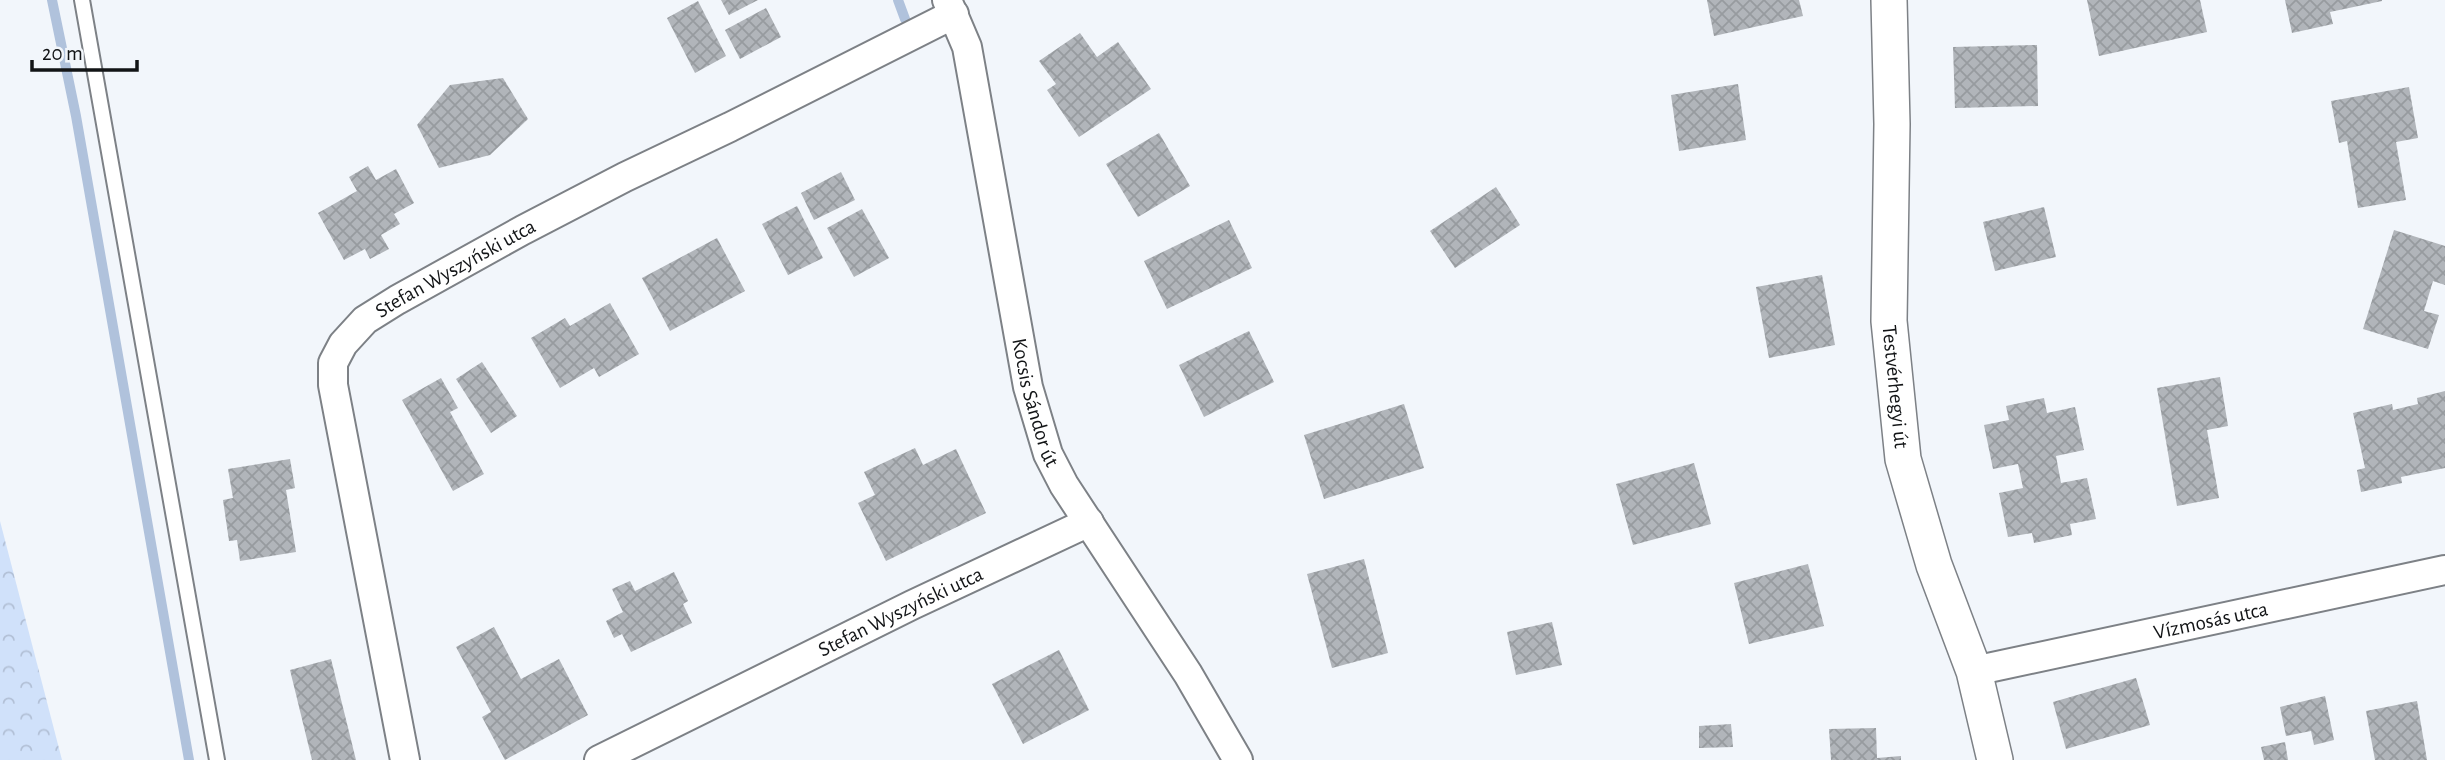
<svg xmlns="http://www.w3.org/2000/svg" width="2445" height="760" font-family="'Alegreya Sans',sans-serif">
<defs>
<pattern id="forest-crowns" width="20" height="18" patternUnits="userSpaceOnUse" patternTransform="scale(1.75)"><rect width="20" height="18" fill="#d0e1fa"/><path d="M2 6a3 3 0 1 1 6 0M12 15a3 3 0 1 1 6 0" fill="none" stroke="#b2c0d6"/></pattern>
<pattern id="building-cross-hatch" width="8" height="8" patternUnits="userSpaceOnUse" patternTransform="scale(1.75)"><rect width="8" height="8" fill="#b1b5ba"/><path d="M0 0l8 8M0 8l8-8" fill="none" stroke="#979b9f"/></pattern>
</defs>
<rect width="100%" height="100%" fill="#f2f6fb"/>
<polygon fill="url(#forest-crowns)" points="0,521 62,760 0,760"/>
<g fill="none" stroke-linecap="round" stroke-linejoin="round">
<g stroke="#b0c2dc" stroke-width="10">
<polyline points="52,0 76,116 189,760"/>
<polyline points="898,0 905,19"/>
</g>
</g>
<g fill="url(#building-cross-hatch)">
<polygon points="721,0 758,0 729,15"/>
<polygon points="1707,0 1799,0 1803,16 1714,36"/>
<polygon points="2087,0 2200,0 2207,32 2099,56"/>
<polygon points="2285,0 2382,0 2382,1 2330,12 2333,24 2292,33"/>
<polygon points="698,1 726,56 695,73 667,18"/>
<polygon points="766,8 781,37 740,59 725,30"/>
<polygon points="1080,33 1097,57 1118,42 1151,89 1079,137 1047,90 1056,84 1039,61"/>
<polygon points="2037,45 2038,106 1955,108 1953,47"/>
<polygon points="503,78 528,119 490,155 439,168 417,125 450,85"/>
<polygon points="1738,84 1746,140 1679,151 1671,95"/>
<polygon points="2409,87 2418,138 2396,142 2406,200 2358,208 2347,141 2339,143 2331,101"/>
<polygon points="1159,133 1190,186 1138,217 1106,164"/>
<polygon points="368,166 376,180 396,169 414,203 394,214 400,224 381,235 389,249 370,259 365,249 344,260 318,213 357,191 349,177"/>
<polygon points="841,172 855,200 814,220 801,193"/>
<polygon points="1496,187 1520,225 1455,268 1430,231"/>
<polygon points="797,206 823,258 788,275 762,224"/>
<polygon points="2044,207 2056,257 1995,271 1983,222"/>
<polygon points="862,209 889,258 854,277 827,228"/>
<polygon points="1229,220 1252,268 1167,309 1144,261"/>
<polygon points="2394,230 2445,246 2445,285 2433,281 2424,311 2439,315 2428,349 2363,329"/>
<polygon points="717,238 745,291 670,331 642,278"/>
<polygon points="1822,275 1835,345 1769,358 1756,287"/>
<polygon points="610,303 639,354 599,377 594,368 560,388 531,338 565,318 570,326"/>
<polygon points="1249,331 1274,382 1204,417 1179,365"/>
<polygon points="482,362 517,416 491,433 456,379"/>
<polygon points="2220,377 2228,426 2207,430 2219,498 2177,506 2157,388"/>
<polygon points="441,378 458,408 450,412 484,474 453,491 402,400"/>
<polygon points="2445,391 2445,468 2401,477 2402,483 2361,492 2357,470 2365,468 2353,413 2392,404 2393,410 2418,404 2417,398"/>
<polygon points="2044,398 2047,413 2075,407 2084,450 2056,456 2061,483 2087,478 2096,519 2070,524 2072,535 2034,543 2032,533 2008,537 1999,493 2023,488 2018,464 1993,469 1984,425 2009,420 2006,406"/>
<polygon points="1404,404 1424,468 1324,499 1304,435"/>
<polygon points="915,448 923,465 956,449 986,513 886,561 858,503 875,495 864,472"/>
<polygon points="290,459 295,488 286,490 296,552 240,561 237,540 229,541 223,500 233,498 228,469"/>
<polygon points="1694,463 1711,524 1633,545 1616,484"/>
<polygon points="1364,559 1388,653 1332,668 1307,574"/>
<polygon points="1808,564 1824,626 1749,644 1734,583"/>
<polygon points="674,572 688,601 683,604 692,623 631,652 622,634 614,638 606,621 623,612 612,589 630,581 635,591"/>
<polygon points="1552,622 1562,665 1516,675 1507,632"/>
<polygon points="494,627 521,679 559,659 588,715 505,760 482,717 491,712 456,647"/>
<polygon points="1059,650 1089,710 1023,744 992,684"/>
<polygon points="331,659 356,760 312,760 290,670"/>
<polygon points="2136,678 2150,725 2066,749 2053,702"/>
<polygon points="2325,696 2334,740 2314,745 2311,731 2286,736 2280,707"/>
<polygon points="2417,701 2427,760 2375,760 2366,711"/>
<polygon points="1731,724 1733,747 1699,748 1699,726"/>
<polygon points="1876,728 1877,758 1901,756 1901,760 1831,760 1829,729"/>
<polygon points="2285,742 2288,760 2264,760 2261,747"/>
</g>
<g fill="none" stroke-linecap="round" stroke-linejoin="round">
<defs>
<polyline id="service" points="82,0 217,760"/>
<g id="minor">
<path id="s1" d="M 947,0 L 967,47 L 1028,387 L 1048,454 L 1064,485 L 1188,674 L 1238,760"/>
<path id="s2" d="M 1974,671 L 2445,570"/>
<path id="s3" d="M 405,760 L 333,385 L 333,363 L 343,344 L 365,320 L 397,300 L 523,230 L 625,177 L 730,127 L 954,14"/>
<path id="s4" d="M 599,760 L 912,605 L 1089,522"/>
</g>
<g id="tertiary">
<path id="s5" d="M 1889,0 L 1892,124 L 1889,321 L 1903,459 L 1934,565 L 1974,671 L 1995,760"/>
</g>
</defs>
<use href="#service" stroke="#7d8186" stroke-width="18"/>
<use href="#minor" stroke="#7d8186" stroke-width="32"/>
<use href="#tertiary" stroke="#7d8186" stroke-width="38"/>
<use href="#service" stroke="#fff" stroke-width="14"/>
<use href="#minor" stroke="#fff" stroke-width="28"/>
<use href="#tertiary" stroke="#fff" stroke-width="35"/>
</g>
<g text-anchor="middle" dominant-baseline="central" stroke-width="6" stroke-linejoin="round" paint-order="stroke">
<g font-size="21" fill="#121416" stroke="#f2f6fb">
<text stroke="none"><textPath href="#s3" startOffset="562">Stefan Wyszyński utca</textPath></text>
<text stroke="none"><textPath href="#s5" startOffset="387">Testvérhegyi út</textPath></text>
<text stroke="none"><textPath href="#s1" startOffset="413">Kocsis Sándor út</textPath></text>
<text stroke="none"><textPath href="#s4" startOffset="336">Stefan Wyszyński utca</textPath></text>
<text stroke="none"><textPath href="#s2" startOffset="242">Vízmosás utca</textPath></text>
</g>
</g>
<path d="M32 60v10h105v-10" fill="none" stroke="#121416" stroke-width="3.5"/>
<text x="42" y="60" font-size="21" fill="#121416" stroke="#f2f6fb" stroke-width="5" paint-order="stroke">20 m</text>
</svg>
